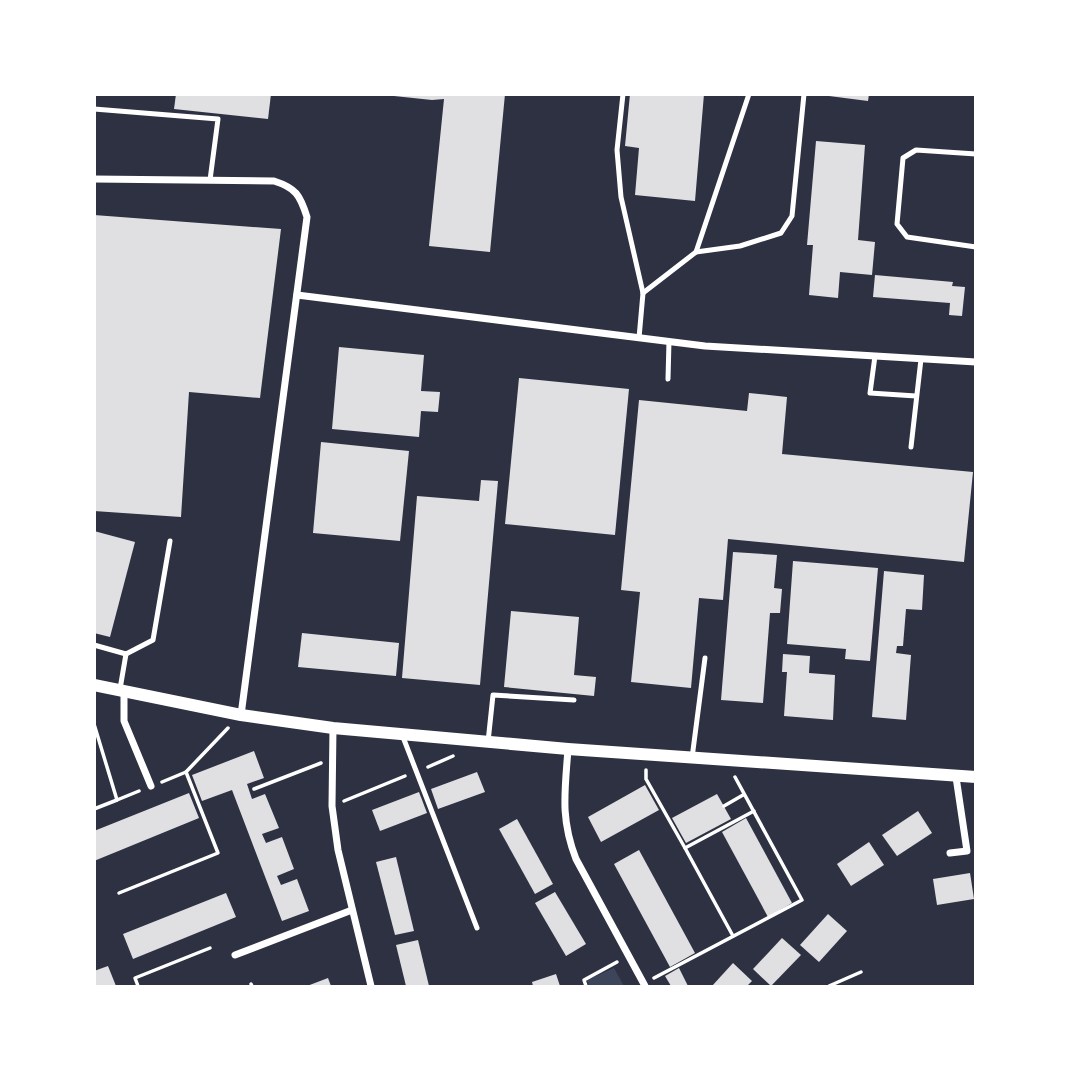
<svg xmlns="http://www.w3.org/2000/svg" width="1070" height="1081" font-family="Manrope,sans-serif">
<rect width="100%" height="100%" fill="#2d3142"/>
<polygon fill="#3c4559" points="614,968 624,986 589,986 587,980"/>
<g fill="#e0e0e3">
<polygon points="176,94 271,94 268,119 174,109"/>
<polygon points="394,94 505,94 490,252 429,246 444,99 432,100 394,96"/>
<polygon points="630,94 704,94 695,201 635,195 639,148 625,146"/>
<polygon points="830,94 869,94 868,101 829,96"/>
<polygon points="816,141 865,145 858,240 875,242 872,275 840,272 838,298 809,295 813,245 807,245"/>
<polygon points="94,215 281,229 260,398 189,392 181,517 94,511"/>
<polygon points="875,275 953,282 952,286 965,287 962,316 949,315 950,303 873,297"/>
<polygon points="339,347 424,355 421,391 440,392 438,412 421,411 419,437 332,429"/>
<polygon points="519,378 629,389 615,535 505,524"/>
<polygon points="749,393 787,397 782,454 973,472 964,562 728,539 723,600 699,598 691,688 631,682 640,592 621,590 639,400 747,411"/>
<polygon points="321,442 409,451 400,541 313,533"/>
<polygon points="481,480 498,481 480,685 402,678 417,496 479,501"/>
<polygon points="94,531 135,542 110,637 94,633"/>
<polygon points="733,552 777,555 774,588 782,589 780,613 770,613 763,703 721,700"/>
<polygon points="793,561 878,568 870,661 845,659 846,649 787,644"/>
<polygon points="884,571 924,575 922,610 906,609 903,646 897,646 896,653 911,655 906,720 872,717"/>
<polygon points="511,611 579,617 574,675 596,677 594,696 504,687"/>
<polygon points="302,633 399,643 396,676 298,667"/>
<polygon points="783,654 810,656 809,673 835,675 833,720 784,716 787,672 782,672"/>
<polygon points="254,751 264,778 247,784 252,799 265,794 279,828 262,834 266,843 282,837 294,869 277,876 281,885 297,879 309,911 282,921 232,790 202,801 192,775"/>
<polygon points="477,772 485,792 438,809 431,789"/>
<polygon points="645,785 659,810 601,842 588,817"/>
<polygon points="419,792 427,813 380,831 372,810"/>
<polygon points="189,793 199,818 94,861 94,831"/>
<polygon points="717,794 731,819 686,843 672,818"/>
<polygon points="918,811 932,833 897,856 882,835"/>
<polygon points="746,818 792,903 768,917 722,832"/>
<polygon points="517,819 553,884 535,894 499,829"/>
<polygon points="869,842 884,865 851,886 837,864"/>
<polygon points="639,850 695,953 670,967 614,864"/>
<polygon points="396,857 414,931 395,935 376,862"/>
<polygon points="970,873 974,899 937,905 933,879"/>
<polygon points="555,892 586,944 566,956 535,903"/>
<polygon points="226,893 236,917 133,959 123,934"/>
<polygon points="828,914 847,931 819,962 800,945"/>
<polygon points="782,938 801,955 771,986 753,969"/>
<polygon points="418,940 429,986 406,986 396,945"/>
<polygon points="733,963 752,981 747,986 712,986"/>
<polygon points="108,966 116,986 94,986 94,971"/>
<polygon points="679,968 688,986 671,986 665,976"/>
<polygon points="556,974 560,986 533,986 532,982"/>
<polygon points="328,978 331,986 307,986"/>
</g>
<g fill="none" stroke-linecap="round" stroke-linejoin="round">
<g stroke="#fff" stroke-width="3.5">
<polyline points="94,724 117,800 139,791"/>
<polyline points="428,767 453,756"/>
<polyline points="646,770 646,779 685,848 754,811"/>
<polyline points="162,782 186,772 228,728"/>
<polyline points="254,789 321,763"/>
<polyline points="344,801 405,776"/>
<polyline points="724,806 743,795"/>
<polyline points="94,809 117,800"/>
<polyline points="685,848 733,936"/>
<polyline points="119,893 218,853 186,772"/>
<polyline points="654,978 802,900 735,777"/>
<polyline points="251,984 252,986"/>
<polyline points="138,986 135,978 210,948"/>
<polyline points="586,986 584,980 617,962"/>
<polyline points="829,986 861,972"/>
</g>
<g stroke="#fff" stroke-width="5">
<polyline points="623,94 617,150 621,197 643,293 639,338"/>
<polyline points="94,109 218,119 210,180"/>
<polyline points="976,154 916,150 903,158 897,224 907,237 976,247"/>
<polyline points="696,252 740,246 781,233 792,216 804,94"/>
<polyline points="643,293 696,252 749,94"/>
<polyline points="875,356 870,393 916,396"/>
<polyline points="668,379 669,341"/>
<polyline points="911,447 921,359"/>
<polyline points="94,645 126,654 153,640 170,541"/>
<polyline points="120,689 126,654"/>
<polyline points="403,737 477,928"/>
<polyline points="488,742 493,695 574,700"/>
<polyline points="692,758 705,658"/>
</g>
<g stroke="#fff" stroke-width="7">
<path d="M 94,179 L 274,181 C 296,188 300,195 307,217 L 241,715"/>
<polyline points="297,295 705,346 976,362"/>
<polyline points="124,693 124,721 151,786"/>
<polyline points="333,728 332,806 338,850 371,986"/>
<path d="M 568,749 C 565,791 560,818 576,859 L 645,986"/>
<polyline points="950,853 967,851 956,777"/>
<polyline points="235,955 352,910"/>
</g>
<polyline stroke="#fff" stroke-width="12" points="94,685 241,715 333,728 568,749 976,777"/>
</g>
<rect width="1070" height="1081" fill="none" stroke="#ffffff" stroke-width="192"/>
</svg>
